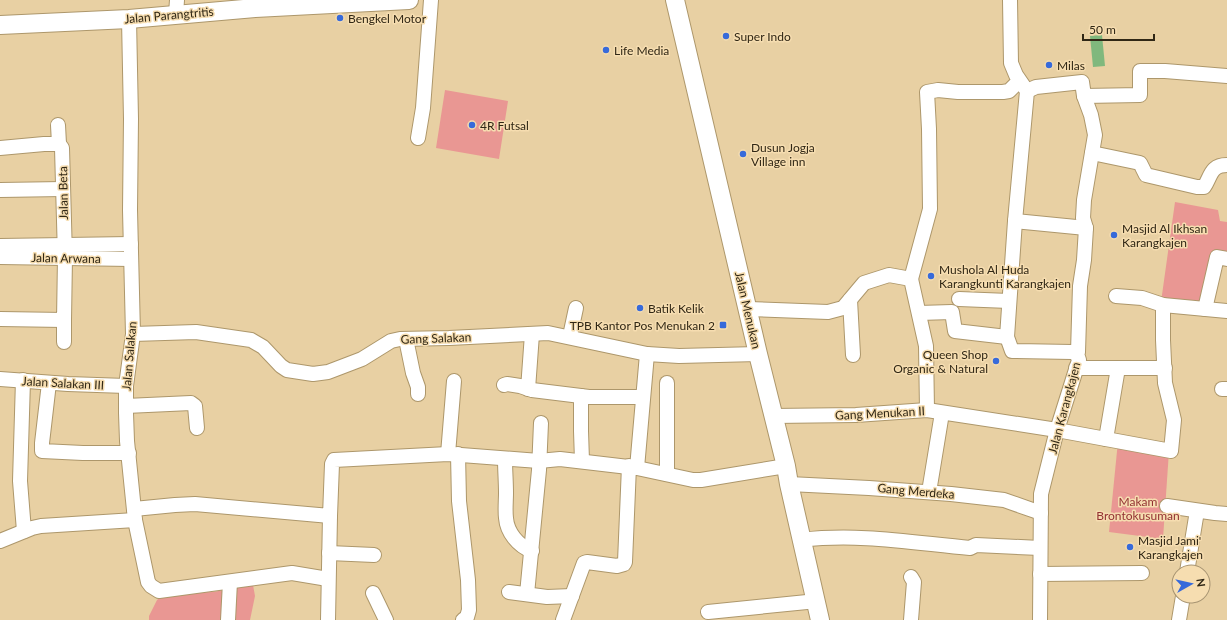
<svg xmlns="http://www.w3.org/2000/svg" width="1227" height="620" font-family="Lato,sans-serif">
<rect width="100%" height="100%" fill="#e8d0a3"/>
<g fill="#e99793">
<polygon points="445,90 508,101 499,159 436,148"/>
<polygon points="1175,202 1218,210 1220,221 1227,222 1227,255 1215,254 1205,307 1161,302"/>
<polygon points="1118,441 1169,451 1163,539 1109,532"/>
<polygon points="253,585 255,596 250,620 149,620 149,616 157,600 164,594 213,592"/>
</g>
<polygon fill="#80b87d" points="1102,35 1105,66 1093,67 1090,36"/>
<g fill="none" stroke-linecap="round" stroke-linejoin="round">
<defs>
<g id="minor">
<polyline points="1010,0 1011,63 1016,75 1027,91 1015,221 1007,337 1012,351 1072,352 1077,354"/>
<polyline points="176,14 177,0"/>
<polyline points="129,19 131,119 130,210 133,334 126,386 126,413 127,441 135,520 148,582 151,586 159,591 292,573 328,579"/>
<polyline points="1027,91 1036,87 1082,82 1084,96 1140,95 1140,71 1165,71 1227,76"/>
<polyline points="58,125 59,144"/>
<polyline points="418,138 423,108 431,0"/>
<polyline points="0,148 44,144 59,144 62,148 65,257 64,320 0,319"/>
<path d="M 1092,153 L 1140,163 L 1146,175 L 1197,187 L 1204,187 C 1211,177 1210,165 1227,165"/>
<polyline points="0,190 63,189"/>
<polyline points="1015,221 1086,228"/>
<polyline points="0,246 131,244"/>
<polyline points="0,257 131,259"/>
<polyline points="911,279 930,209 929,129 927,92 938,90 958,92 1003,92 1009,91 1019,81"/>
<polyline points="1116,296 1142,298 1163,305 1227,311"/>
<polyline points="959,299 1009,301"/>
<polyline points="850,300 853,355"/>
<polyline points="748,309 828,312 843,308 864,283 889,275 911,279 926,346 927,410"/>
<polyline points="1205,309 1217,257 1227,259"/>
<polyline points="919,313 952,312 955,331 1007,337"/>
<polyline points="133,334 196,332 251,340 263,347 281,366 287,370 313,374 328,372 362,359 391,341 400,339 449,338 548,333 647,354 679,356 758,354"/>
<polyline points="570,336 576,308"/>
<polyline points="406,339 413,373 418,387 418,394"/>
<polyline points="64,342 64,320"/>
<polyline points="1076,368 1165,368"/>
<polyline points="0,379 68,384 126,386"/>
<polyline points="23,380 20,481 24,531"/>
<polyline points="49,383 42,443 42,451 83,453 129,453"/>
<polyline points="504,385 507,384 520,386 532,390 589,397 643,397"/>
<polyline points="528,389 532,334"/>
<polyline points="1222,389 1227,389"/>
<polyline points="581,396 581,431 582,461"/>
<polyline points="126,406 191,403 195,406 197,428"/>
<polyline points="773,416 856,415 927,410 1057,430 1171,451 1174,420 1165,383 1163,340 1163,305"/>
<polyline points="1106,439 1118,368"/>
<polyline points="448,454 454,381"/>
<polyline points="458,454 459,501 468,580 469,610 467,617 463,620"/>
<path d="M 505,459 C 505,470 506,482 506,493 C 506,501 505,510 506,518 C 507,532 518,546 532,551"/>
<polyline points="637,468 647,354"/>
<polyline points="667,474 667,383"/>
<polyline points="789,484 869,488 951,494 1004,500 1041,513"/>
<polyline points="929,492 942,413"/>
<polyline points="1167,506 1215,513 1227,514"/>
<polyline points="134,509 175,505 195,504 330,516 332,464 334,460 448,454 539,461 560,459 637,468 693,480 701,480 786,466"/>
<path d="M 802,540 C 858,533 914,543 970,548 L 976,545 L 1040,548"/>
<polyline points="0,541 32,528 41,526 135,520"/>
<polyline points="329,553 374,555"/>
<polyline points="1187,572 1197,511"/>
<polyline points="1040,574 1142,573"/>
<polyline points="911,577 914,582 911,620"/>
<polyline points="509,592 547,597 572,596"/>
<polyline points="373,593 386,620"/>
<polyline points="527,594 539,470 541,423"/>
<polyline points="708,612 817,601"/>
<polyline points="228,620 230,582"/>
<polyline points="328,620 330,516"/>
<polyline points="563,620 584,563 587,562 617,566 624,564 625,562 629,466"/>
<polyline points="1040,620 1041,494 1057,430 1079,360 1077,354 1078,352 1080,286 1084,260 1086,228 1083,218 1084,200 1095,135 1091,115 1084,96"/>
<polyline points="1179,620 1183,596"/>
</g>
<g id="major">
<polyline points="675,0 758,354 786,466 789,484 820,620"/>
<polyline points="0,25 129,19 255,8 409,0"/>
</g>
</defs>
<use href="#minor" stroke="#ad976b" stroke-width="16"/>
<use href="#major" stroke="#ad976b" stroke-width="20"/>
<use href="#minor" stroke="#fff" stroke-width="14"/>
<use href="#major" stroke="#fff" stroke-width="18"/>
</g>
<g fill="#376ada" stroke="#f6ddb0" stroke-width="1.5">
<circle cx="340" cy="18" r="4"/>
<circle cx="726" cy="36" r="4"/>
<circle cx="606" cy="50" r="4"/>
<circle cx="1049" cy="65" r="4"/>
<circle cx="472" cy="125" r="4"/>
<circle cx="743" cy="154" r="4"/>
<circle cx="1114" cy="235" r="4"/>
<circle cx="931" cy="276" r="4"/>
<circle cx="640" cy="308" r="4"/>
<rect x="719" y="321" width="8" height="8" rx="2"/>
<circle cx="996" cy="361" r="4"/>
<circle cx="1130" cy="547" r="4"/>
</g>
<g text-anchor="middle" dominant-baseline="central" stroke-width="3" stroke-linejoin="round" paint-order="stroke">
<g font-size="12" fill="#302715" stroke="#f6ddb0">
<text transform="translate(169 15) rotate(-5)">Jalan Parangtritis</text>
<text transform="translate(63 193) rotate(-91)">Jalan Beta</text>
<text transform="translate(66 258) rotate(1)">Jalan Arwana</text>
<text transform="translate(748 310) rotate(77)">Jalan Menukan</text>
<text transform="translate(436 338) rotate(-2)">Gang Salakan</text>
<text transform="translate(129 356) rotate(-85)">Jalan Salakan</text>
<text transform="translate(63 383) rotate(3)">Jalan Salakan III</text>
<text transform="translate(1064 408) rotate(-75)">Jalan Karangkajen</text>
<text transform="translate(880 413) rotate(-3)">Gang Menukan II</text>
<text transform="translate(916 491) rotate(5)">Gang Merdeka</text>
</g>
<g font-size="12" fill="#302715" stroke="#f6ddb0" text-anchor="start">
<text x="348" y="18">Bengkel Motor</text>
<text x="734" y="36">Super Indo</text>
<text x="614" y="50">Life Media</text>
<text x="1057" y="65">Milas</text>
<text x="480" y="125">4R Futsal</text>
<text x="751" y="147">Dusun Jogja<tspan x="751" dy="14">Village inn</tspan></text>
<text x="1122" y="228">Masjid Al Ikhsan<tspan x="1122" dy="14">Karangkajen</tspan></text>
<text x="939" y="269">Mushola Al Huda<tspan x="939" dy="14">Karangkunti Karangkajen</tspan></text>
<text x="648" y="308">Batik Kelik</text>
<text x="715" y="325" text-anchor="end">TPB Kantor Pos Menukan 2</text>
<text x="988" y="354" text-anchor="end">Queen Shop<tspan x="988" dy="14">Organic &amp; Natural</tspan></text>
<text x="1138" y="540">Masjid Jami'<tspan x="1138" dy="14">Karangkajen</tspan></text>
</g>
<g font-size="12" fill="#933233" stroke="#f6ddb0">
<text x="1138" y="501">Makam<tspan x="1138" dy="14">Brontokusuman</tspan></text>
</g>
</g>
<g transform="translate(1191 584) rotate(82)"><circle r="19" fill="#f6ddb0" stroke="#a79472"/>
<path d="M0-3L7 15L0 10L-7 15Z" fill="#376ada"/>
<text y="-6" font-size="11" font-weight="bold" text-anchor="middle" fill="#302715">N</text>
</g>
<path d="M1083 34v6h71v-6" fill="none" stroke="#302715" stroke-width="2"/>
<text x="1089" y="34" font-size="12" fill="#302715" stroke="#f6ddb0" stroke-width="3" paint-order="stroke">50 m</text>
</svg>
